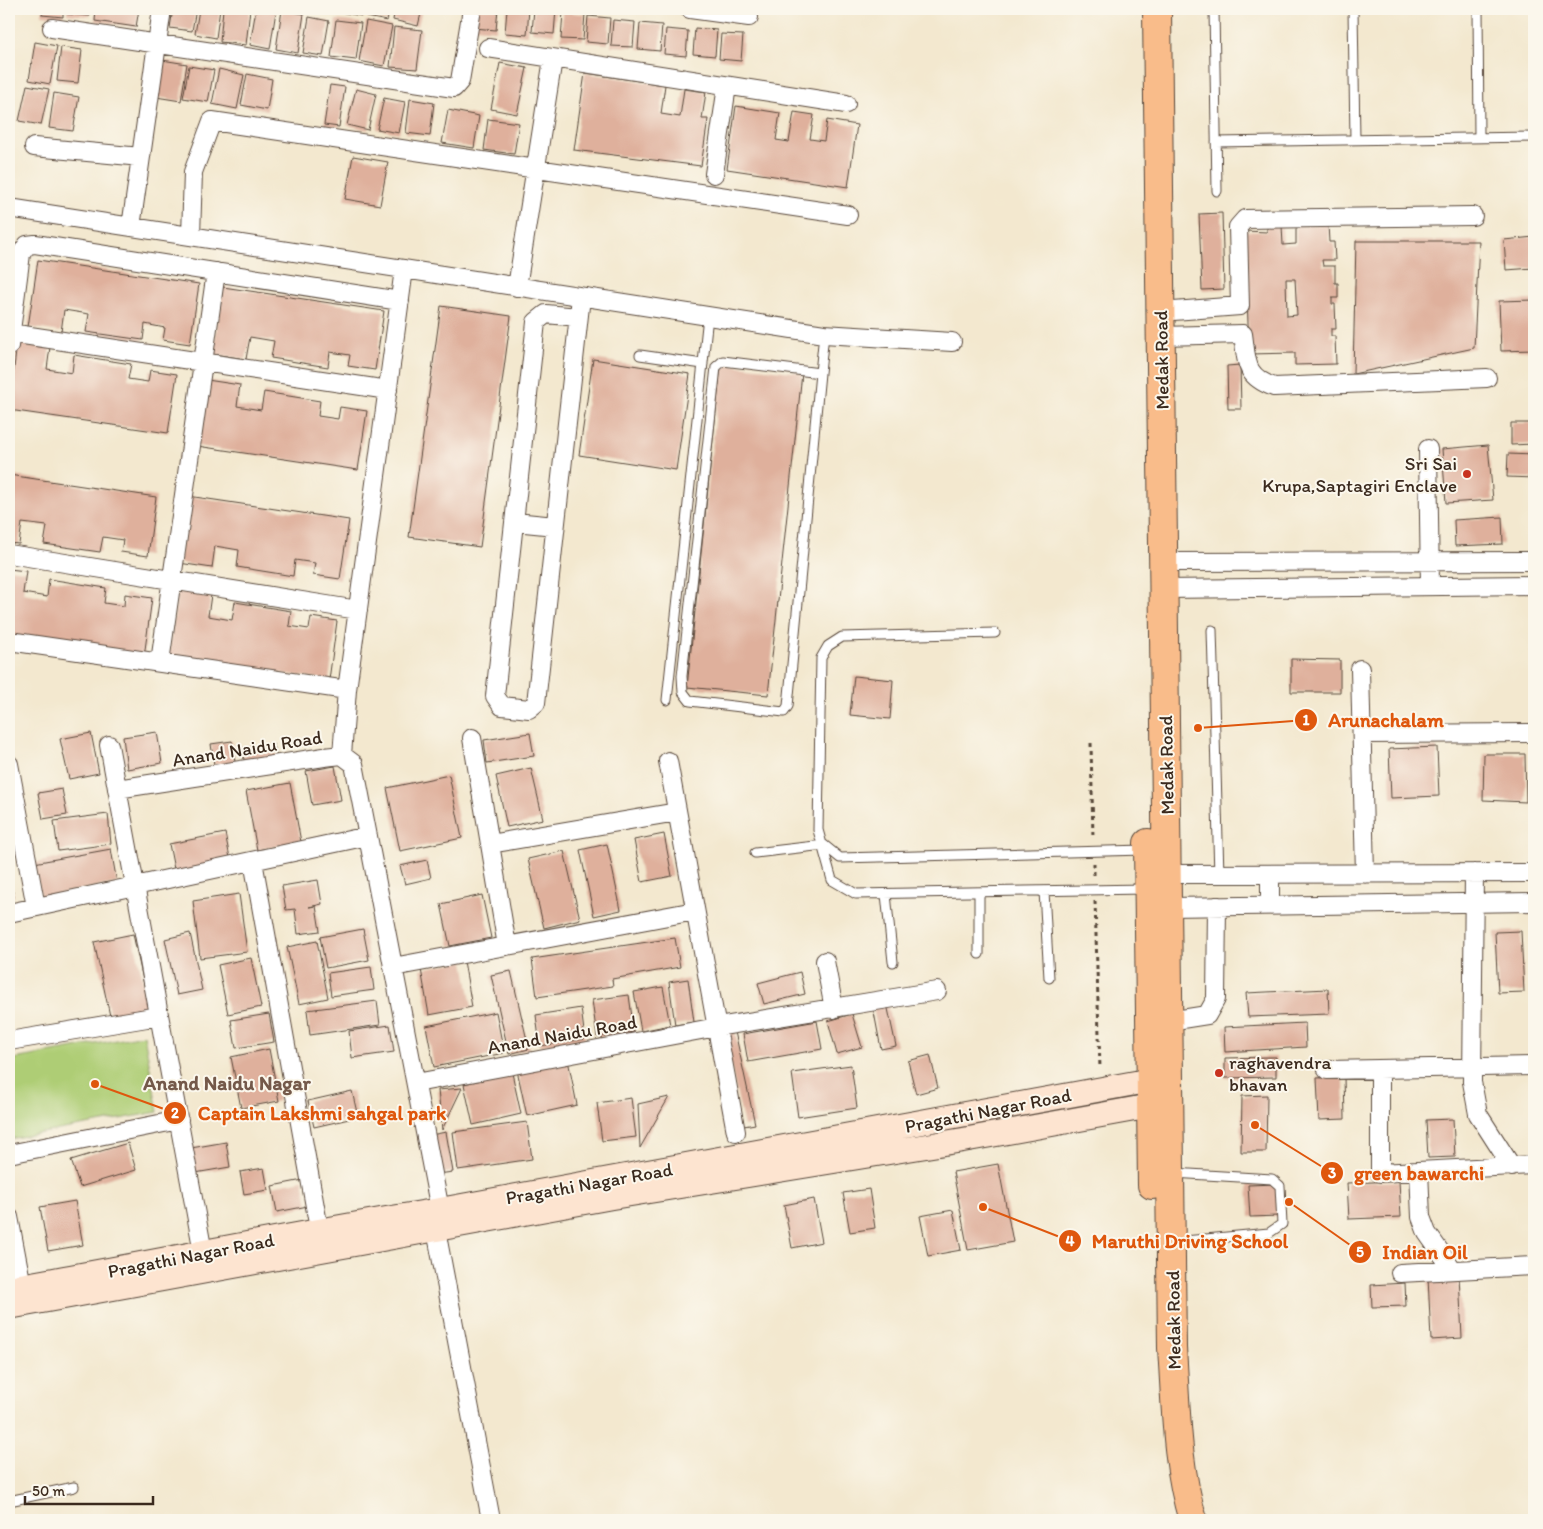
<svg xmlns="http://www.w3.org/2000/svg" width="1543" height="1529" viewBox="0 0 1543 1529" font-family="Itim,sans-serif">
	<rect width="100%" height="100%" fill="#fbf7ec"/>
	<filter id="ink" filterUnits="userSpaceOnUse"><feTurbulence type="fractalNoise" baseFrequency=".02" numOctaves="2"/><feDisplacementMap in="SourceGraphic" scale="10" xChannelSelector="R" yChannelSelector="G"/><feConvolveMatrix kernelMatrix="1 2 1 2 8 2 1 2 1" color-interpolation-filters="sRGB"/></filter>
	<filter id="wash" filterUnits="userSpaceOnUse"><feTurbulence type="fractalNoise" baseFrequency=".0096" numOctaves="4" result="noise"/><feDisplacementMap in="SourceGraphic" scale="20" xChannelSelector="R" yChannelSelector="G"/><feGaussianBlur stdDeviation="1.12" result="paint"/><feColorMatrix in="noise" values="0 0 0 0 0 0 0 0 0 0 0 0 0 0 0 0 0 1.4 0 .05"/><feComposite in="paint" operator="in"/></filter>
	<g filter="url(#wash)">
		<rect width="100%" height="100%" fill="#f3e8cf"/>
		<!-- green -->
		<path fill="#aecd75" stroke="#747c4a" d="M144 1035 158 1112 9 1139V1060Z"/>
		<g id="blocks">
			<!-- building -->
			<path fill="#dfb09c" fill-rule="evenodd" d="M43 9H63V17L42 15Z
				M67 9H90V16L67 14Z
				M96 9H139L136 27 95 21Z
				M173 9H196L192 31 170 28Z
				M199 9H220L216 38 195 34Z
				M223 9H250L246 45 220 42Z
				M256 9 276 11 270 49 250 45Z
				M317 9H335V13Z
				M341 9H364L362 16 340 12Z
				M369 9H390L387 21 367 17Z
				M395 9H422L418 26 393 20Z
				M476 9H498L496 30 474 28Z
				M507 9H529L527 35 505 33Z
				M534 9H556L554 34 532 32Z
				M282 10 304 14 298 53 276 49Z
				M563 12 585 14 583 40 561 39Z
				M588 16 610 18 608 44 586 42Z
				M309 17 329 21 323 56 303 53Z
				M336 20 361 23 356 60 331 57Z
				M613 20 635 22 633 47 611 46Z
				M366 21 392 26 384 66 359 61Z
				M640 23 662 25 660 51 638 49Z
				M394 27 422 30 417 69 390 67Z
				M695 28 717 30 715 56 693 54Z
				M666 29 688 31 686 56 664 54Z
				M721 34 743 35 741 61 719 59Z
				M35 42 57 46 50 84 29 80Z
				M61 47 82 50 78 83 57 81Z
				M162 60 187 64 181 101 156 97Z
				M500 63 527 68 517 114 491 109Z
				M189 66 214 70 208 102 183 98Z
				M219 69 244 75 237 109 212 104Z
				M585 73 665 85 661 114 680 117 684 89 706 92 702 119H708L701 166 574 150Z
				M247 74 272 79 267 110 241 105Z
				M27 85 49 89 41 125 19 121Z
				M330 85 345 87 339 127 324 125Z
				M356 89 376 94 368 130 347 125Z
				M54 93 79 97 73 131 49 128Z
				M384 98 405 102 399 133 377 129Z
				M410 99 434 103 430 136 406 133Z
				M736 106 780 113 776 140 789 142 794 112 814 115 810 139 824 141 827 120 857 125 848 187 727 169Z
				M448 110 479 116 474 148 442 143Z
				M488 119 519 123 514 154 484 150Z
				M353 156 388 162 380 205 345 199Z
				M1222 213 1224 289 1202 290 1199 214Z
				M1328 224 1329 242H1334L1335 260H1322L1323 266H1335V283H1338V298H1332V304H1335L1336 329H1331V336H1335L1336 364 1295 365V353L1249 354 1245 231 1267 232V226H1282L1283 245 1296 244V225ZM1286 279H1295L1297 315 1287 316Z
				M1534 237V268L1506 270 1504 240Z
				M1356 241H1479L1474 348 1353 374Z
				M38 260 199 284 190 344 163 340 165 328 145 324 143 340 86 332 89 314 64 310 61 332 28 327Z
				M223 287 384 311 375 370 348 366 350 355 330 352 328 367 271 358 274 341 250 337 246 359 213 354Z
				M1534 300V350L1501 351 1499 301Z
				M441 306 511 316 480 547 409 537Z
				M17 343 50 347 47 369 72 373 74 355 131 364 128 379 148 382 150 370 177 374 168 433 9 410Z
				M593 359 690 374 676 470 579 455Z
				M721 364 802 373 768 695 687 687Z
				M1240 365 1241 409H1228L1227 366Z
				M207 380 240 385 237 406 261 410 264 392 320 401 318 416 338 419 340 407 367 411 358 470 197 446Z
				M1511 423H1534V444L1511 445Z
				M1488 445 1493 500 1446 503 1442 449Z
				M1508 454 1534 455V478L1507 477Z
				M9 475 156 497 148 556 121 552 123 540 103 537 100 552 44 544 47 526 22 523 19 544 9 543Z
				M188 496 349 520 340 579 313 575 315 563 295 560 293 576 237 567 239 550 215 546 212 568 179 563Z
				M1502 517 1503 544 1455 546 1454 520Z
				M9 569 26 571 23 593 47 597 49 579 106 588 104 603 124 606 125 594 152 598 144 657 9 637Z
				M178 590 211 595 208 616 232 620 235 602 291 611 289 626 309 629 311 617 337 621 329 680 168 657Z
				M1291 659 1340 660V692H1291Z
				M854 676 893 680 890 719 850 715Z
				M157 732 162 763 127 769 123 737Z
				M91 733 99 773 69 779 60 739Z
				M530 733 534 756 487 763 484 740Z
				M232 741 235 762 214 765 211 744Z
				M274 744 277 761 245 765 242 748Z
				M1437 747 1439 796 1391 798 1389 749Z
				M1484 754H1525L1526 802 1483 800Z
				M335 766 341 800 312 805 306 771Z
				M531 768 543 819 507 827 496 776Z
				M449 775 462 838 400 851 387 788Z
				M290 783 301 842 257 850 246 791Z
				M62 789 67 815 43 819 38 793Z
				M108 814 111 844 58 851 54 821Z
				M225 833 231 863 175 874 169 844Z
				M664 834 672 876 642 882 634 840Z
				M607 844 621 910 594 916 580 850Z
				M111 849 117 883 41 897 34 863Z
				M564 851 580 919 544 928 528 859Z
				M427 860 431 878 405 884 400 866Z
				M9 876 14 897 9 898Z
				M318 880 322 904 309 907 316 906 320 931 298 934 295 909 286 910 282 886Z
				M239 894 247 952 200 958 193 901Z
				M482 895 491 938 450 946 441 904Z
				M363 929 369 960 326 968 320 937Z
				M1521 931 1524 992 1498 993 1495 932Z
				M190 933 202 990 177 995 165 939Z
				M133 934 149 1008 110 1016 94 942Z
				M675 938 680 967 612 979 613 986 537 997 532 959Z
				M317 941 328 998 299 1004 287 947Z
				M251 958 261 1007 228 1014 218 965Z
				M464 961 472 1007 429 1015 421 969Z
				M371 967 374 990 331 996 328 973Z
				M511 971 529 1049 509 1054 491 975Z
				M800 972 805 994 764 1004 758 983Z
				M688 979 694 1022 675 1025 669 982Z
				M663 987 670 1025 641 1031 634 992Z
				M1328 989 1329 1014 1248 1017 1246 993Z
				M629 995 634 1032 597 1037 592 1000Z
				M377 1001 380 1025 310 1035 307 1010Z
				M887 1004 896 1046 881 1049 873 1007Z
				M581 1008 585 1039 540 1046 536 1015Z
				M496 1012 504 1053 434 1067 426 1026Z
				M269 1014 274 1042 236 1048 231 1020Z
				M852 1014 862 1047 837 1054 828 1021Z
				M817 1021 822 1049 748 1062 743 1034Z
				M1305 1023 1306 1047 1225 1052 1224 1027Z
				M390 1025 394 1052 352 1058 349 1031Z
				M734 1027 755 1124 744 1126 723 1030Z
				M269 1049 279 1101 241 1108 231 1057Z
				M930 1055 938 1088 916 1094 908 1061Z
				M1270 1057H1276V1077L1225 1078V1058Z
				M568 1060 577 1105 527 1116 517 1070Z
				M851 1065 857 1108 798 1117 792 1073Z
				M512 1073 521 1114 473 1125 464 1084Z
				M1344 1077 1345 1119 1319 1120 1317 1078Z
				M462 1088 442 1130 438 1090Z
				M352 1091 358 1117 314 1127 308 1101Z
				M1267 1095 1266 1152H1241L1242 1096Z
				M669 1097 640 1148 638 1104Z
				M631 1098 636 1137 602 1141 597 1103Z
				M1453 1119 1455 1157 1428 1158 1426 1120Z
				M527 1122 532 1159 458 1170 453 1132Z
				M446 1132 453 1172 438 1174 431 1135Z
				M226 1142 230 1167 195 1173 191 1148Z
				M128 1143 136 1170 80 1187 71 1160Z
				M998 1164 1013 1242 968 1250 953 1172Z
				M264 1168 268 1190 244 1194 240 1172Z
				M303 1180 308 1206 277 1212 272 1186Z
				M1399 1181 1401 1217 1349 1219 1347 1183Z
				M1277 1184 1278 1216 1250 1217 1248 1185Z
				M869 1189 875 1228 850 1232 843 1193Z
				M814 1199 822 1242 792 1248 784 1205Z
				M75 1201 83 1245 48 1251 40 1207Z
				M953 1210 961 1250 928 1256 920 1216Z
				M1459 1275 1462 1338 1431 1340 1428 1277Z
				M1405 1283 1406 1306 1372 1307 1371 1285Z"/>
		</g>
	</g>
	<g filter="url(#ink)">
		<use href="#blocks" fill-opacity="0" stroke="#574639" stroke-width="1"/>
		<g fill="none" stroke-linecap="round" stroke-linejoin="round">
			<defs>
				<path id="service" d="M1214 9 1217 191
					M1353 9 1355 140
					M1478 9 1479 138
					M1216 142 1534 137
					M640 355 703 364
					M820 373 723 361 716 367 682 676 683 692 690 701 784 712 788 706 820 373 824 334
					M1212 630 1219 875
					M995 633 842 637 828 646 821 658 818 830 832 880 856 894 1145 889
					M667 700 708 316
					M755 853 824 845 840 858 1145 850
					M1044 891 1049 978
					M979 892V954
					M886 894 893 962
					M1173 1173 1272 1179 1280 1186 1282 1224 1269 1233 1174 1242
					M9 1501 74 1487"/>
				<path id="minor" d="M690 9 749 17
					M52 28 454 88 460 81 472 9
					M488 48 846 104
					M34 147 141 157
					M714 174 727 86
					M9 208 824 334 952 342
					M131 227 162 9
					M191 236 193 172 212 121 848 215
					M517 287 553 59
					M1160 312 1240 306 1238 227 1245 219 1473 216
					M578 317 546 314 536 322 495 696 502 706 529 709 536 703 581 297
					M10 333 388 390
					M1161 336 1243 334C1247 362 1244 376 1274 387L1487 378
					M9 346 21 254 27 245 35 244 400 301
					M1428 449 1430 586
					M515 522 555 526
					M9 554 358 610
					M1164 562 1534 561
					M1163 589 1534 585
					M9 641 347 690
					M160 662 216 272
					M1360 669 1365 874
					M1362 734 1534 733
					M472 738 490 844
					M109 745 205 1263
					M342 755 347 690 404 269
					M668 761 736 1132
					M9 764 36 907
					M117 789 324 757 342 755 354 764 440 1210
					M253 861 319 1229
					M1474 873 1472 1082 1478 1114 1512 1167
					M1168 874 1534 873
					M1270 875V905
					M1168 907 1534 902
					M9 913 368 836
					M507 946 490 844 677 812
					M825 961 834 1009
					M393 967 695 911
					M1169 1021 1207 1015 1216 999 1217 906
					M9 1041 159 1016
					M1327 1070 1534 1066
					M1380 1070V1173L1534 1165
					M416 1083 717 1027 937 991
					M9 1154 179 1120
					M1419 1171 1421 1217 1427 1233 1453 1270
					M9 1217 22 1286
					M436 1230 491 1520
					M1400 1273 1534 1266"/>
				<path id="secondary" d="M9 1288C153 1263 296 1233 440 1210L1168 1077
					M9 1307 612 1197 963 1140 1151 1106 1168 1105"/>
				<path id="primary" d="M1157 9 1172 1348C1176 1405 1176 1465 1193 1520
					M1148 843 1152 1185"/>
			</defs>
			<!-- service casing -->
			<use href="#service" stroke="#574639" stroke-width="11"/>
			<!-- minor casing -->
			<use href="#minor" stroke="#574639" stroke-width="20"/>
			<!-- secondary casing -->
			<use href="#secondary" stroke="#574639" stroke-width="26"/>
			<!-- primary casing -->
			<use href="#primary" stroke="#574639" stroke-width="30"/>
			<!-- path -->
			<path stroke="#574639" stroke-width="3" stroke-dasharray="4 4" stroke-linecap="butt" d="M1091 743 1093 839
				M1094 863V879
				M1095 901 1100 1069"/>
			<!-- service -->
			<use href="#service" stroke="#fff" stroke-width="9"/>
			<!-- minor -->
			<use href="#minor" stroke="#fff" stroke-width="18"/>
			<!-- secondary -->
			<use href="#secondary" stroke="#fde4d0" stroke-width="24"/>
			<!-- primary -->
			<use href="#primary" stroke="#f9bc8a" stroke-width="28"/>
		</g>
	</g>
	<!-- markers -->
	<g fill="#c8321e" stroke="#fbf7ec" stroke-width="2">
		<circle cx="1467" cy="474" r="5"/>
		<circle cx="1219" cy="1073" r="5"/>
	</g>
	<g text-anchor="middle" stroke-width="4" stroke-linejoin="round" paint-order="stroke">
		<!-- street labels -->
		<g font-size="19" fill="#3b2a1e" stroke="#fbf7ec">
			<text transform="translate(1161 360) rotate(-91)" y="7">Medak Road</text>
			<text transform="translate(247 748) rotate(-9)" y="7">Anand Naidu Road</text>
			<text transform="translate(1166 765) rotate(-91)" y="7">Medak Road</text>
			<text transform="translate(562 1034) rotate(-10)" y="7">Anand Naidu Road</text>
			<text transform="translate(988 1110) rotate(-11)" y="7">Pragathi Nagar Road</text>
			<text transform="translate(589 1183) rotate(-10)" y="7">Pragathi Nagar Road</text>
			<text transform="translate(191 1255) rotate(-11)" y="7">Pragathi Nagar Road</text>
			<text transform="translate(1173 1320) rotate(-91)" y="7">Medak Road</text>
		</g>
		<!-- poi labels -->
		<g font-size="19" fill="#3b2a1e" stroke="#fbf7ec" text-anchor="end">
			<text x="1457" y="470">Sri Sai<tspan x="1457" dy="22">Krupa,Saptagiri Enclave</tspan></text>
			<text x="1229" y="1069" text-anchor="start">raghavendra<tspan x="1229" dy="22">bhavan</tspan></text>
		</g>
		<!-- neighbourhood labels -->
		<g font-size="20" font-weight="bold" fill="#74594a" stroke="#fbf7ec">
			<text x="227" y="1090">Anand Naidu Nagar</text>
		</g>
	</g>
	<!-- callouts -->
	<path fill="none" stroke="#df570d" stroke-width="2" d="M1198 728L1306 720M95 1084L175 1113M1255 1125L1332 1173M983 1207L1070 1241M1289 1202L1360 1252"/>
	<g fill="#df570d" stroke="#fbf7ec" stroke-width="2">
		<circle cx="1198" cy="728" r="5"/>
		<circle cx="95" cy="1084" r="5"/>
		<circle cx="1255" cy="1125" r="5"/>
		<circle cx="983" cy="1207" r="5"/>
		<circle cx="1289" cy="1202" r="5"/>
		<circle cx="1306" cy="720" r="12"/>
		<circle cx="175" cy="1113" r="12"/>
		<circle cx="1332" cy="1173" r="12"/>
		<circle cx="1070" cy="1241" r="12"/>
		<circle cx="1360" cy="1252" r="12"/>
	</g>
	<g font-size="15" text-anchor="middle" font-weight="bold" fill="#fff">
		<text x="1306" y="725">1</text>
		<text x="175" y="1118">2</text>
		<text x="1332" y="1178">3</text>
		<text x="1070" y="1246">4</text>
		<text x="1360" y="1257">5</text>
	</g>
	<g font-size="20" text-anchor="middle" font-weight="bold" fill="#df570d" stroke="#fbf7ec" stroke-width="4" stroke-linejoin="round" paint-order="stroke">
		<text x="1386" y="727">Arunachalam</text>
		<text x="322" y="1120">Captain Lakshmi sahgal park</text>
		<text x="1419" y="1180">green bawarchi</text>
		<text x="1190" y="1248">Maruthi Driving School</text>
		<text x="1425" y="1259">Indian Oil</text>
	</g>
	<!-- margin -->
	<rect width="1543" height="1529" fill="none" stroke="#fbf7ec" stroke-width="30"/>
	<!-- scale -->
	<path d="M25 1496v8h128v-8" fill="none" stroke="#3b2a1e" stroke-width="2.5"/>
	<text x="32" y="1496" font-size="15" fill="#3b2a1e" stroke="#fbf7ec" stroke-width="4" paint-order="stroke">50 m</text>
</svg>
